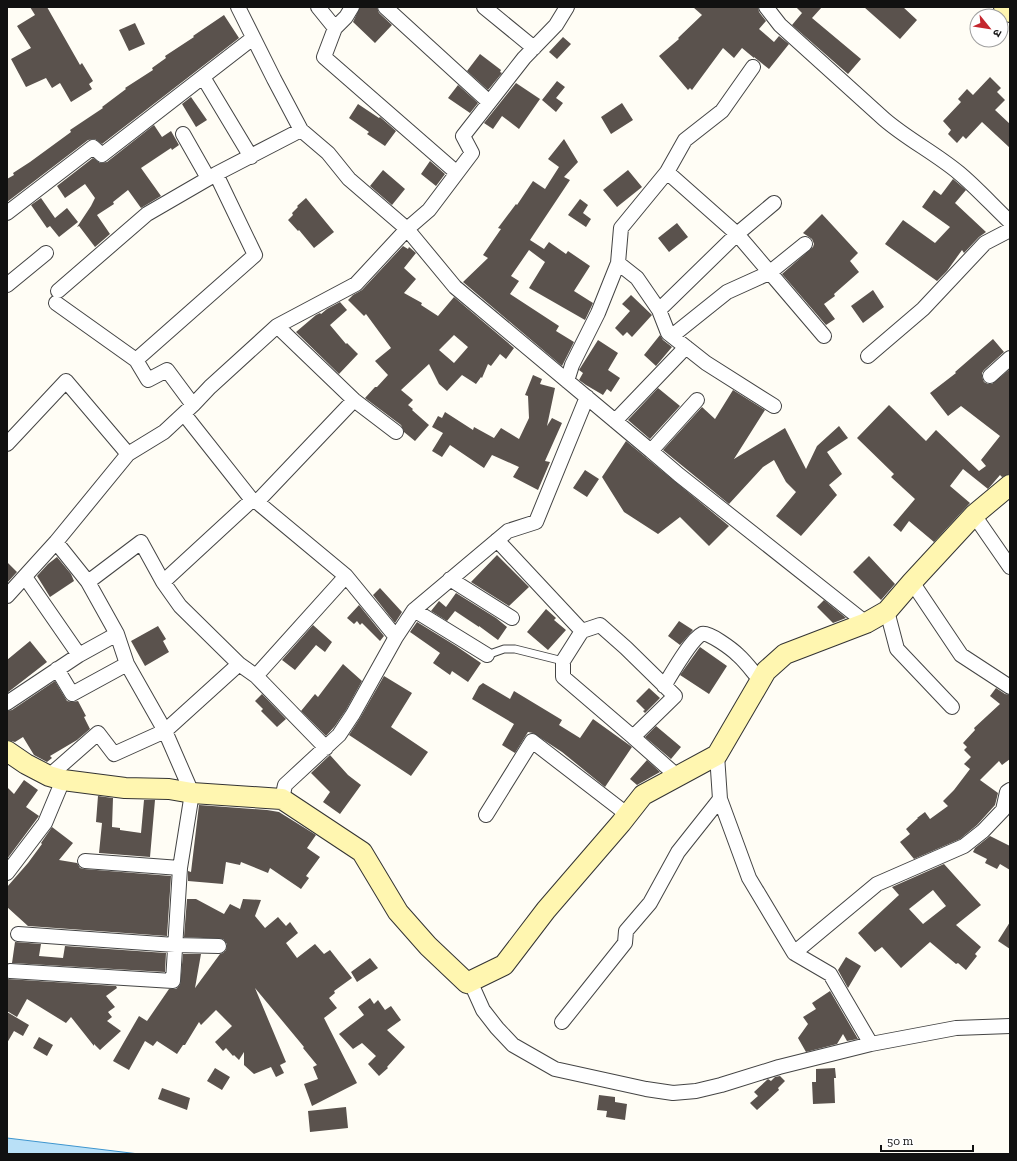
<svg xmlns="http://www.w3.org/2000/svg" width="1017" height="1161" viewBox="0 0 1017 1161" font-family="'Zilla Slab','Noto Sans Devanagari',serif">
	<rect width="100%" height="100%" fill="#fffdf5"/>
	<!-- water -->
	<path fill="#b9e0f7" stroke="#3f96cf" d="M7 1138 139 1154H7Z"/>
	<!-- building -->
	<path fill="#5a524d" fill-rule="evenodd" d="M30 7H47L80 65 82 63 93 81 89 84 92 89 71 102 60 83 52 88 46 78 26 87 11 59 31 48 17 26 35 15Z
		M360 7H377L379 13 392 25 375 43 353 22Z
		M693 7H758L759 12 766 21 759 29 774 42 779 36 789 44 769 69 754 57V58L742 48 734 58 723 48 692 90 690 88 688 90 659 56 679 39 678 38 702 15Z
		M796 7H822L812 18 861 59 848 74 792 25 802 13Z
		M864 7H903L917 20 900 39Z
		M224 15 239 38 102 144 95 139 88 140 7 202V179L14 175 13 173 30 162 71 132 70 130 103 108 102 107 126 89 125 88 153 70 152 68 166 58 165 56 194 37 193 36Z
		M135 23 145 44 129 51 119 30Z
		M563 37 571 44 557 59 549 52Z
		M480 54 501 70 500 72 502 73 488 90 467 71Z
		M990 77 1001 88 997 92 1005 100 995 110 1010 124V148L982 122 966 139 963 136 957 143 948 134 951 130 943 121 961 102 958 99 967 89 973 95Z
		M557 81 565 87 556 98 563 103 556 112 542 100Z
		M516 83 540 99 519 129 502 116 493 129 484 123Z
		M458 85 478 103 470 113 448 98Z
		M191 97 207 120 196 127 182 104Z
		M622 103 633 120 611 134 601 117Z
		M358 104 379 118 380 117 396 131 385 146 367 134 369 132 349 118Z
		M154 125 162 137 171 131 179 145 172 150 171 148 141 168 161 196 141 208 128 190 113 202 114 204 97 215 110 234 95 247 79 226 77 227 91 206 95 198 85 184 65 198 57 186 93 158 100 163 107 162Z
		M564 139 578 162 564 177 570 180 530 240 544 249 549 242 566 254 568 251 590 266 574 291 593 303 585 320 529 288 545 262 529 250 511 276 519 281 510 294 559 326 556 331 574 342 562 366 463 282 488 258 483 255 501 229 498 228 516 204 517 205 533 181 545 189 559 167 548 159Z
		M430 161 445 174 436 186 421 174Z
		M383 170 405 189 392 205 370 186Z
		M628 170 642 187 617 207 603 190Z
		M953 179 966 190 955 203 986 232 979 237 964 253 962 250 947 271 937 281 885 244 903 220 935 243 950 227 922 207 934 190 941 195Z
		M41 198 55 218 67 208 78 222 59 237 50 226 47 228 31 205Z
		M306 198 334 232 314 248 299 230 298 231 288 220 293 215 292 213 298 207 297 206Z
		M580 199 588 205 583 213 591 219 586 227 568 215Z
		M822 214 858 253 850 261 859 272 834 294 835 296 824 304 835 319 826 325 782 274 813 247 814 244 812 239 803 233Z
		M677 223 688 237 669 252 658 238Z
		M403 246 408 249 409 247 416 253 404 268 416 279 404 293 422 303 421 305 438 316 454 297 514 348 506 359 500 354 491 366 488 364 482 378 481 377 476 384 462 375 447 391 439 384 429 364 401 390 413 400 408 405 413 409 412 410 429 425 415 441 404 432 401 425 365 398 375 387H377L388 375 375 361 391 348 366 314 364 316 348 300 353 295 362 290ZM454 335 468 347 454 363 439 350Z
		M873 290 884 307 863 323 851 306Z
		M631 295 652 315 632 337 627 332 623 336 615 328 630 311 622 304Z
		M340 302 347 310 330 325 346 344 347 343 358 354 339 374 296 332 316 315 320 313 321 314 327 309Z
		M660 335 663 340 672 347 656 366 644 355Z
		M993 339 1004 352 984 370 982 373V377L984 382 988 384H992L1010 369V474L1002 477 1000 475 988 489 963 469 950 486 970 503 934 542 909 521 901 532 893 525 915 499 891 477 894 474 857 438 889 405 926 441 936 430 979 471 986 466 981 460 1000 436 961 406 948 416 930 393 956 373 955 372Z
		M598 340 618 353 608 370 620 378 611 392 607 389 603 395 586 385 579 380 583 373 579 370Z
		M533 375 542 379 540 384 555 388 547 426 552 418 562 423 545 461 550 462 538 490 513 477 519 467 492 455 484 468 450 445 442 457 432 451 443 433 432 427 438 416 442 418 445 412 473 430 474 427 494 438 501 428 519 439 529 418 528 396 525 395Z
		M658 388 680 406 650 439 628 420Z
		M733 390 765 410 734 459 785 428 806 469 817 446 839 426 848 438 827 452 842 474 829 485 837 495 801 536 776 516 796 492 786 482 774 460 763 467 729 504 663 450 702 407 715 419Z
		M626 441 729 526 709 546 680 517 658 534 624 512 602 477Z
		M585 470 599 479 587 497 573 488Z
		M497 555 529 587 509 606 471 582Z
		M869 556 895 584 881 600 853 572Z
		M57 557 71 574 74 581 50 597 37 576 48 564Z
		M7 562 17 572 7 583Z
		M380 588 402 612 395 623 373 595Z
		M456 593 496 618 507 627 498 640 479 626V627L455 611 447 621 431 611 439 601 446 607Z
		M824 600 845 617 846 618 833 623 817 607Z
		M359 605 384 636 380 641 362 623 360 625 357 621 354 624 347 618Z
		M546 609 556 618 554 620 566 630 548 650 527 632Z
		M679 621 693 630 680 645 668 636Z
		M417 622 456 646 481 663 468 682 452 671 450 675 433 663 440 653 410 632Z
		M313 625 332 642 325 652 316 645 295 670 282 660Z
		M158 626 166 639 163 641 169 652 145 666 131 641Z
		M30 641 47 662 7 693V660Z
		M700 647 727 666 709 694 680 675Z
		M343 664 362 681 346 710 335 726 326 736 301 711 315 694 318 697Z
		M384 676 412 693 391 727 428 752 411 776 349 735 360 718Z
		M55 681 67 701 72 702 78 701 86 716 84 717 90 729 77 740 50 756 52 758 47 762 34 755 23 737 15 742 7 740V711L12 710Z
		M483 683 510 699 514 691 562 720 559 725 580 738 593 719 632 747 605 787 562 752 533 733 528 732 515 753 502 745 514 724 472 699 479 686Z
		M649 688 660 698 645 713 643 711 645 710 636 701Z
		M996 688 1005 694 1010 695V759L1002 765 999 761 980 780 998 793 995 805 977 825 960 839 914 859 900 842 910 834 906 829 918 818H917L925 812 930 819 948 806 943 801 954 790 970 769 964 764 971 757 964 750 967 747 963 743 975 730 974 728 1000 704 990 696Z
		M262 694 286 719 277 727 261 711 263 709 255 701Z
		M656 726 681 747 671 759 645 737Z
		M330 755 348 775 361 785 340 814 323 802 330 792 311 773Z
		M647 760 660 772 637 785 630 779Z
		M24 780 38 790 26 807 39 816 7 859V787L14 794Z
		M98 796 113 798 112 827 120 828V830L141 833 144 800H155L150 857 99 853 102 823 96 822Z
		M199 805 267 810 279 812 316 835 307 848 320 857 306 876 309 878 301 889 270 868 268 873 241 862 240 865 226 862 223 884 188 881V871L191 872Z
		M52 827 73 843 59 860 77 863 80 868 84 869 171 876 167 936 28 926 7 907V887L28 863 42 844 41 843Z
		M990 836 1010 846V870L1000 864 997 869 985 863 987 859 973 852 975 848Z
		M944 864 981 905 956 925 981 947 975 954 977 956 966 970 958 963 956 964 930 942 901 968 882 947 875 952 858 933 899 895 892 887ZM933 890 946 906 923 924 909 909Z
		M187 899H196L224 914 230 904 240 909 243 899 261 900 255 916 265 928 278 917 286 926 290 922 298 933 286 943 297 958 315 944 324 954 330 950 352 978 334 991 335 993 329 998 337 1008 324 1018 357 1083 312 1106 304 1084 318 1079 313 1067 317 1065 303 1048 304 1047 255 988 286 1062 280 1065 284 1073 276 1077 271 1067 254 1074 244 1065V1052L239 1060 234 1055 233 1056 226 1048 223 1051 215 1042 232 1026 216 1010 201 1025 199 1022 185 1045H183L177 1054 157 1041 153 1046 145 1041 129 1070 113 1061 139 1016 147 1021 169 989H176L180 985 183 954H201L195 988 220 954 223 953 226 950 227 944 223 939 184 937Z
		M1010 922V949L998 941Z
		M15 942 41 944 39 956 63 958 65 946 166 953 165 972 12 963Z
		M846 957 861 966 848 988 838 970Z
		M370 958 378 968 357 982 351 972Z
		M7 979 116 986 117 988 106 996 115 1007 108 1012 112 1017 107 1021 121 1031 100 1050 94 1044V1046L71 1017 66 1023 27 999 17 1017 7 1011Z
		M830 991 858 1039 847 1041 843 1034 837 1044 806 1052 798 1038 808 1024 803 1017 816 1009 812 1003Z
		M370 998 374 1004 378 1000 385 1010 391 1006 401 1020 387 1030 405 1047 387 1067 388 1068 379 1076 368 1064 376 1056 362 1043 353 1049 339 1034 364 1015 358 1007Z
		M7 1012 29 1025 23 1036 14 1031 7 1043Z
		M39 1037 53 1045 47 1056 33 1048Z
		M215 1068 230 1077 222 1090 207 1081Z
		M835 1068 836 1078H834L835 1103 813 1104 812 1082H816V1069Z
		M780 1076 785 1081 778 1088 779 1090 757 1110 750 1103 758 1096 754 1092 768 1079 771 1081 775 1077Z
		M162 1088 190 1098 187 1110 158 1099Z
		M599 1095 615 1097V1102L627 1104 625 1120 606 1117 607 1111 597 1110Z
		M346 1107 348 1128 310 1132 308 1111Z"/>
	<g fill="none" stroke-linecap="round" stroke-linejoin="round">
		<defs>
			<path id="lane" d="M487 655 504 649H515L563 661"/>
			<path id="street" d="M238 7 274 79 301 130 328 153 349 179 407 229 455 287 651 451 697 400
				M318 7 335 28
				M352 7 346 17 335 28 324 57 457 173
				M385 7 489 102
				M484 7 534 48
				M766 7 780 25 884 119C907 139 935 153 959 173 977 188 993 206 1010 222
				M753 67 722 111 685 140 667 172 737 234 824 336
				M203 77 251 157
				M183 134 208 178
				M7 213 93 147 102 155 253 38
				M618 263 621 228 667 172
				M7 285 46 253
				M58 291 147 214 216 174 301 130
				M56 303 136 360
				M659 310 737 234 774 203
				M277 326 354 400 396 432
				M672 336 727 292 769 273 805 244
				M868 356 923 309 985 243 1010 230
				M990 376 1010 358
				M567 381 572 365 598 313 618 263 637 278 659 310 668 333 706 363 774 406
				M193 405 167 370 148 380 136 360 255 255 216 174
				M615 421 686 347
				M7 444 66 381 128 454
				M651 451 679 475 866 623
				M974 515 1010 567
				M497 540 582 631 600 625 626 648 675 696 633 737 563 677V661L582 631
				M346 576 396 637
				M25 577 79 655
				M450 579 512 618
				M88 582 141 542 163 582 252 500 184 414
				M163 582 180 606 239 664
				M912 582 961 655 1010 687
				M7 596 56 542 128 454 164 432 193 405 210 387 277 326 356 284 407 229 429 210 472 153 463 136 524 58 556 25 567 7
				M414 610 487 655
				M887 611 897 649 952 707
				M57 669 72 694 127 664
				M256 676 326 748
				M664 686C671 675 691 639 702 634 708 631 733 650 738 655 746 662 753 672 760 680
				M7 703 79 655 117 634
				M633 737 677 776
				M717 755 720 799 749 878 794 953 830 974 871 1044
				M49 776 98 733 114 754 165 731 239 664 256 676 346 576 257 502 354 400
				M282 799 285 785 339 735 353 714 396 637 414 610 508 531 536 522 587 397
				M486 815 532 741 628 815
				M85 861 180 868
				M7 873 45 823 63 780
				M18 934 175 945 219 946
				M794 953 877 884 964 846 983 831 1003 810 1007 792 1010 790
				M10 971 173 981 180 868 192 793 165 731 127 664 117 634 88 582 56 542
				M470 981 483 1010 497 1028 513 1045 555 1069 646 1089 673 1093 696 1091 721 1085 779 1067 871 1044 956 1028 1010 1026
				M562 1022 625 943 626 931 650 903 678 852 720 799"/>
			<path id="secondary" d="M1004 7 1010 12
				M7 751 26 764 49 776 63 780 125 788 169 789 192 793 282 799 362 852 398 912 428 946 467 983 504 965 546 910 621 823 643 795 717 755 766 671 785 654 866 623 887 611 912 582 974 515 1010 485"/>
		</defs>
		<!-- lane casing -->
		<use href="#lane" stroke="#444" stroke-width="9"/>
		<!-- street casing -->
		<use href="#street" stroke="#444" stroke-width="16"/>
		<!-- secondary casing -->
		<use href="#secondary" stroke="#333" stroke-width="22"/>
		<!-- lane -->
		<use href="#lane" stroke="#fff" stroke-width="7"/>
		<!-- street -->
		<use href="#street" stroke="#fff" stroke-width="14"/>
		<!-- secondary -->
		<use href="#secondary" stroke="#fff6b0" stroke-width="20"/>
	</g>
	<!-- border -->
	<rect width="1017" height="1161" fill="none" stroke="#111111" stroke-width="16"/>
	<!-- north arrow -->
	<g transform="translate(989 28) rotate(120)"><circle r="19" fill="#ffffff" stroke="#a0a0a0"/>
	<path d="M0-3L7 15L0 10L-7 15Z" fill="#c4262e"/>
	<text y="-6" font-size="11" font-weight="bold" text-anchor="middle" fill="#111111">उ</text>
	</g>
	<!-- scale -->
	<path d="M881 1145v6h92v-6" fill="none" stroke="#111111" stroke-width="2"/>
	<text x="887" y="1145" font-size="12" fill="#111111" stroke="#ffffff" stroke-width="3" paint-order="stroke">50 m</text>
</svg>
